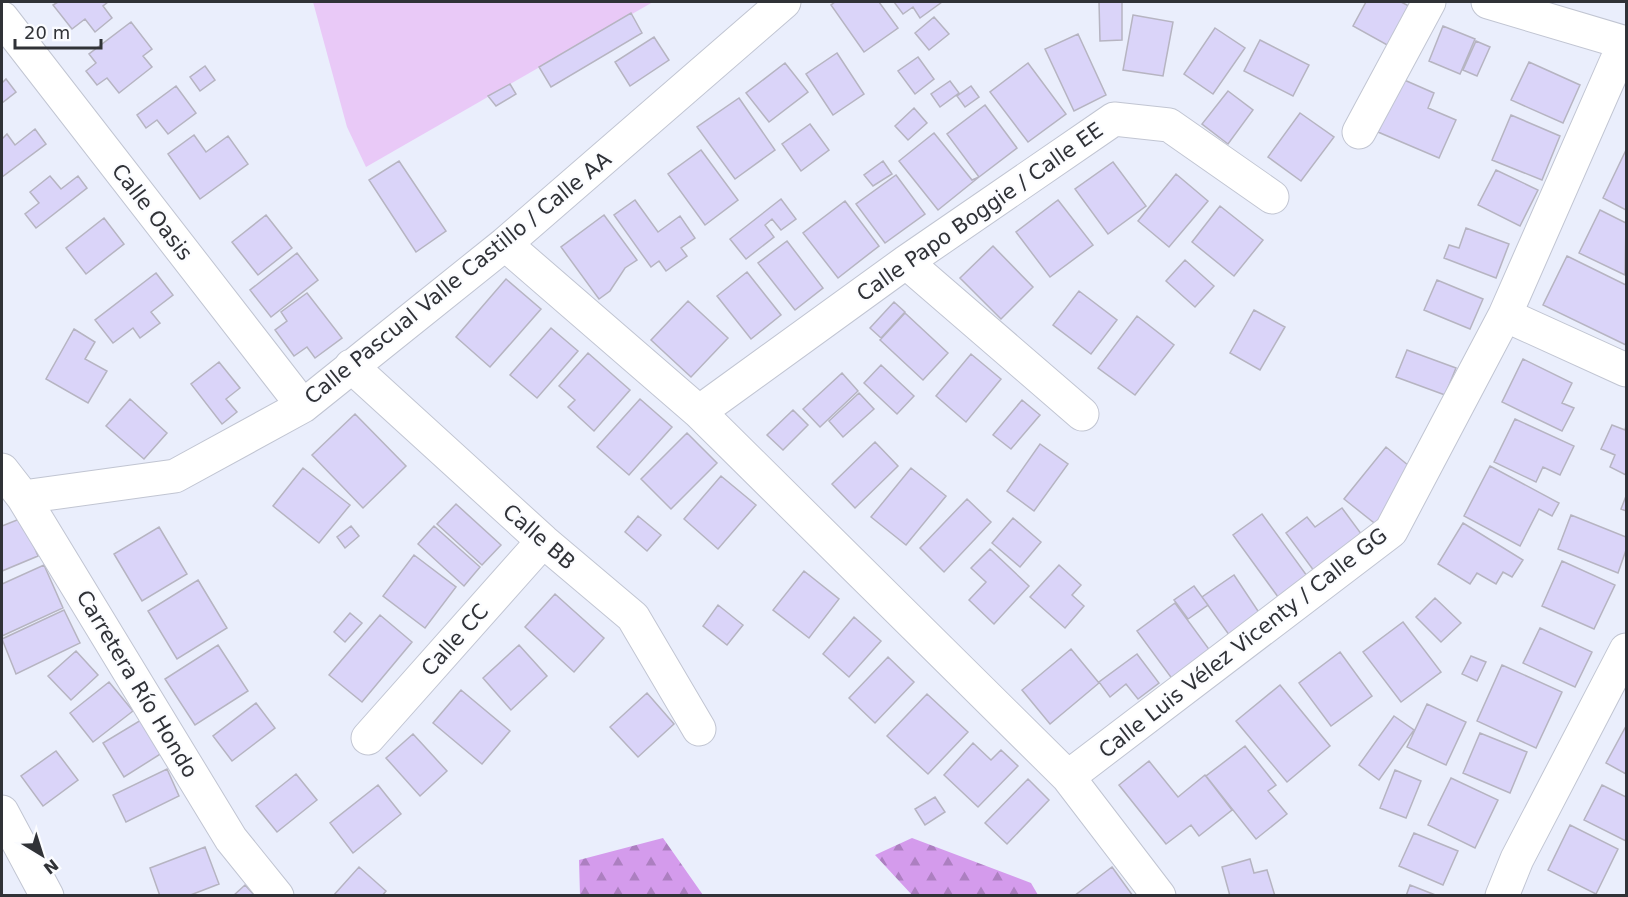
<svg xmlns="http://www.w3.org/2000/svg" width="1628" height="897" viewBox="0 0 1628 897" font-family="'DejaVu Sans',sans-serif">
	<defs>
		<pattern id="forest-firs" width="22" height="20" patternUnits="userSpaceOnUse" patternTransform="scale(1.5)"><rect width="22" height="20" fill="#d49bec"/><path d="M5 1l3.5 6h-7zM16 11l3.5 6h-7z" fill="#ac7fc0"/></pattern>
	</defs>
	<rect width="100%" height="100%" fill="#eaeefc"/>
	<!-- forest -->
	<path fill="url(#forest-firs)" d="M663 838 703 895H580L579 860Z
		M912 838 1031 883 1038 895H912L875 855Z"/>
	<!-- pitch -->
	<path fill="#e9c9f7" d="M313 2H653L366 167 347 127Z"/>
	<!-- building -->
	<path fill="#dad4f9" stroke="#b6b4c1" stroke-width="1.5" d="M58 2H108L103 6 112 18 95 32 85 19 72 29 53 5Z
		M835 2H879L898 28 864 52 831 5Z
		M894 2H942L920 18 913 7 903 14Z
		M1099 2H1122V40L1100 41Z
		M1366 2H1401L1411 7 1389 46 1353 26Z
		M631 13 642 33 551 87 539 67Z
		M1133 15 1173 22 1163 76 1123 70Z
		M934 17 949 34 929 50 915 33Z
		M131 22 152 49 143 56 152 67 119 93 107 78 97 85 86 71 96 63 89 54Z
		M1443 26 1475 39 1460 74 1429 61Z
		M1215 28 1245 48 1213 94 1184 74Z
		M1078 34 1106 95 1074 111 1045 49Z
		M654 37 669 60 630 86 615 62Z
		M1260 40 1309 65 1293 96 1244 71Z
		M1476 41 1490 47 1477 76 1463 70Z
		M837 53 864 94 833 115 806 74Z
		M918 57 934 79 915 94 898 71Z
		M1529 62 1580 85 1563 123 1511 100Z
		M785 63 808 92 769 122 746 93Z
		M1028 63 1066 114 1028 142 990 92Z
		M205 66 215 80 200 91 190 77Z
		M6 79 16 92 2 103V83Z
		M1402 79 1434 93 1428 108 1456 120 1439 158 1378 132Z
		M950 81 959 93 940 107 931 94Z
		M510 84 516 94 496 106 488 96Z
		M176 86 196 113 168 134 157 120 146 128 137 115Z
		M971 86 979 97 965 107 957 96Z
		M1228 91 1253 110 1228 144 1202 124Z
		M739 98 775 150 735 179 697 127Z
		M985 105 1017 148 979 177 947 134Z
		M914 108 927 123 908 140 895 126Z
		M1300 113 1334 137 1301 181 1268 157Z
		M1511 115 1560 136 1542 180 1492 160Z
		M810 124 829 150 801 171 782 144Z
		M35 129 46 144 2 177V139L7 134 15 145Z
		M934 133 972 180 979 177 938 210 899 161Z
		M194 135 206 152 228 136 248 164 200 199 168 154Z
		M701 150 738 200 705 225 668 174Z
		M1626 150V210L1603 198Z
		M399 161 446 231 416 252 369 180Z
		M883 161 892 174 873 186 864 175Z
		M1113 162 1146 206 1108 234 1075 189Z
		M1496 170 1538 190 1520 226 1478 205Z
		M1176 174 1208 201 1169 247 1138 221Z
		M896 175 925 214 885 243 856 204Z
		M50 176 61 189 78 176 87 188 36 228 25 214 39 203 30 192Z
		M781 199 796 219 781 230 772 219 765 225 774 237 746 259 730 239Z
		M635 200 658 232 680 216 695 238 681 248 687 256 666 271 659 261 651 267 614 215Z
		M1058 200 1093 245 1050 277 1016 232Z
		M845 201 879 246 838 278 803 233Z
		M1220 206 1263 240 1234 276 1192 242Z
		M1600 210 1626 223 1625 275 1579 253Z
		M266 215 292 248 258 275 232 242Z
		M604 215 637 260 625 268 610 291 599 299 561 247Z
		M104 218 124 244 86 274 66 248Z
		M1466 228 1509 244 1496 278 1444 258 1449 245 1459 248Z
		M787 241 823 288 795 310 758 263Z
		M993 246 1033 287 1001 319 960 278Z
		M297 253 318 280 271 317 250 290Z
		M1567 256 1626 285V345L1543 305Z
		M1185 260 1214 286 1195 307 1166 281Z
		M747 272 781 315 751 339 717 296Z
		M156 273 173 295 151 312 160 323 140 338 133 328 113 343 95 320Z
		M506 279 541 309 490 367 456 337Z
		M1437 280 1483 299 1470 329 1424 310Z
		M1079 291 1117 320 1091 354 1053 325Z
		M307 293 342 338 315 358 307 347 294 356 275 330 287 321 281 312Z
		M688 301 728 338 691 377 651 340Z
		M894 302 905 312 881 338 870 328Z
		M1254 310 1285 327 1260 370 1230 353Z
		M905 313 948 353 923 380 880 340Z
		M1137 316 1174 345 1135 395 1098 368Z
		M551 328 578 351 537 398 510 375Z
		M74 329 95 342 85 359 107 371 88 403 46 379Z
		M1407 350 1456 368 1445 395 1396 377Z
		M588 353 630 390 594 431 568 407 575 400 559 386Z
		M971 354 1001 379 966 422 936 396Z
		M1523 359 1572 383 1562 403 1574 408 1562 431 1502 402Z
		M219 362 240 388 226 399 237 412 222 424 191 384Z
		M881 365 914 396 897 414 864 383Z
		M842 373 858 391 820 427 803 409Z
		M859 393 874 409 843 437 829 421Z
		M130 399 167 433 144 459 106 426Z
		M640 399 672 427 629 475 597 447Z
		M1022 400 1040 415 1011 449 993 435Z
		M793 410 808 425 783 450 767 435Z
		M355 414 406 466 363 508 312 455Z
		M1515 419 1574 446 1560 475 1543 467 1536 482 1494 462Z
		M1612 425 1625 430 1626 426V475L1610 467 1615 455 1601 449Z
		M687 433 717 463 671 509 641 479Z
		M875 442 898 466 855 508 832 484Z
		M1040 444 1068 464 1034 511 1007 491Z
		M1386 447 1420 475 1378 526 1344 499Z
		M1490 466 1559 503 1552 516 1539 509 1520 546 1464 516Z
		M303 468 350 505 319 543 273 506Z
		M911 468 946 496 906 545 871 517Z
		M721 476 756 505 718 549 684 519Z
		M1626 496V511L1621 509Z
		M967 499 991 522 944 572 920 548Z
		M456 504 501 545 482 565 437 524Z
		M1342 508 1365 539 1317 575 1286 533 1307 517 1315 527Z
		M1262 514 1310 580 1281 601 1233 535Z
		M1571 515 1626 537V550L1618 573 1558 549Z
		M638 516 661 535 647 551 625 532Z
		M22 518 38 556 2 571V526Z
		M1013 518 1041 542 1020 567 992 543Z
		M1463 523 1523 560 1512 577 1503 572 1496 584 1477 573 1470 584 1438 564Z
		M351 526 359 536 345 548 337 537Z
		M434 526 480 567 464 586 418 544Z
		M159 527 187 574 142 601 114 554Z
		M990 549 1029 586 994 624 969 600 986 582 971 568Z
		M414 555 456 587 425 628 383 596Z
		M1562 561 1615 585 1594 629 1542 606Z
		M44 565 63 608 2 636V584Z
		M1059 565 1081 585 1072 595 1084 606 1065 628 1030 597Z
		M804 571 839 599 809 638 773 610Z
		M1234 575 1262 617 1232 639 1202 597Z
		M198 580 227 628 177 659 148 611Z
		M1194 586 1208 605 1188 619 1174 600Z
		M555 594 604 638 574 672 525 627Z
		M1435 598 1461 623 1441 642 1416 617Z
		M1175 603 1211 652 1173 680 1137 631Z
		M718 605 743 625 727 645 703 626Z
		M64 610 80 643 16 674 2 639Z
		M350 613 362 623 345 642 334 632Z
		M380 615 412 642 362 702 329 675Z
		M854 617 881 641 849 677 823 654Z
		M1403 622 1441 672 1401 702 1363 652Z
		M1540 628 1592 652 1575 687 1523 663Z
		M218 645 248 691 195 725 165 679Z
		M519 645 547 676 511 710 483 678Z
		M1071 649 1099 683 1050 724 1022 690Z
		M76 651 98 675 71 700 48 676Z
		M1340 652 1372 696 1331 726 1299 683Z
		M1137 654 1159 683 1138 699 1126 684 1110 697 1099 682Z
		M1471 656 1486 662 1477 681 1462 674Z
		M888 657 914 682 875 723 849 698Z
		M1502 665 1562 692 1536 748 1477 721Z
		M109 682 133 711 93 742 70 713Z
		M1280 685 1330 746 1287 782 1236 721Z
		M461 690 510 731 482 764 433 723Z
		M647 693 674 724 638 757 610 727Z
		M927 694 968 732 928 774 887 736Z
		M256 703 275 728 232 761 213 736Z
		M1427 704 1466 722 1446 765 1407 747Z
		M1394 716 1414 730 1379 780 1359 765Z
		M141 720 162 753 124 777 103 743Z
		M1625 728 1626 729V774L1606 763Z
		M1480 733 1527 752 1510 793 1463 773Z
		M413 734 447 771 420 796 386 758Z
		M973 743 991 760 1001 750 1018 766 978 807 944 775Z
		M1245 746 1276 785 1268 791 1287 814 1256 839 1206 776Z
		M56 751 78 780 43 806 21 776Z
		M1149 761 1178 797 1205 775 1232 810 1199 836 1191 825 1166 844 1119 785Z
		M167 769 179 796 126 822 113 795Z
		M1395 770 1421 781 1406 818 1380 808Z
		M296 774 317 800 277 832 256 806Z
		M1451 778 1498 800 1475 848 1428 825Z
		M1028 779 1049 800 1007 844 985 823Z
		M378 785 401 814 353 853 330 823Z
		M1602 785 1626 797V841L1584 820Z
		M935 797 945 812 925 825 915 809Z
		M1570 825 1618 849 1596 894 1548 870Z
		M1414 833 1458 851 1443 885 1399 866Z
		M205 847 219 884 188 896H160L150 868Z
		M1250 859 1254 873 1267 870 1275 896H1230L1222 867Z
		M359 867 386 891 382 896H333Z
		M1112 867 1133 896H1074Z
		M245 885 255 896H233Z
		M1410 885 1438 896H1406Z"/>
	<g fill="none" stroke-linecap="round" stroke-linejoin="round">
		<defs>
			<path id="minor" d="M1488 2 1626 43
				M2 18 303 406
				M1359 132 1429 2
				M505 244 699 412 1068 777 1159 896
				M906 262 1082 414
				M1505 315 1626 370
				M351 366 543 541 633 617 699 729
				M699 412 906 262 1114 119 1169 125 1272 197
				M2 470 23 497 231 839 277 896
				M23 497 175 476 303 406 505 244 784 2
				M368 738 543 541
				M1068 777 1391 531 1505 315 1624 44
				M2 812 47 896
				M1502 896 1517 859 1626 650"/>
		</defs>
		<!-- minor casing -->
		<use href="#minor" stroke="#c1c5d2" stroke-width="35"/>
		<!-- minor -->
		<use href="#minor" stroke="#fff" stroke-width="33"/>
	</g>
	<g text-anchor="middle" stroke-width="4.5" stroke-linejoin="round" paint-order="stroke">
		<!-- street labels -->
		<g font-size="21" fill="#303237" stroke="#fbfcff">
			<text transform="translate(152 212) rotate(52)" y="7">Calle Oasis</text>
			<text transform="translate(980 212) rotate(-35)" y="7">Calle Papo Boggie / Calle EE</text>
			<text transform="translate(458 278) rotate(-39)" y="7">Calle Pascual Valle Castillo / Calle AA</text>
			<text transform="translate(539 537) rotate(41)" y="7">Calle BB</text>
			<text transform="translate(455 640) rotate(-48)" y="7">Calle CC</text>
			<text transform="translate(1243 643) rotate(-38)" y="7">Calle Luis Vélez Vicenty / Calle GG</text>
			<text transform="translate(137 684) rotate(59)" y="7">Carretera Río Hondo</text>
		</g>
	</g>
	<!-- border -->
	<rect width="1628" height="897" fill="none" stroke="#303237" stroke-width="6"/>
	<!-- north arrow -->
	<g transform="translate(42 855) rotate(142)" stroke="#fbfcff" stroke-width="4.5" paint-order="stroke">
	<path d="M0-4.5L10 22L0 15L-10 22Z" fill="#303237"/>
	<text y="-9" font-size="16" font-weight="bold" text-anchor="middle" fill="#303237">N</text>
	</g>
	<!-- scale -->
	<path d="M15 39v9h86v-9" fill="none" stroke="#303237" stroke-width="3"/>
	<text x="24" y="39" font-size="18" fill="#303237" stroke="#fbfcff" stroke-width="4.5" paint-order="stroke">20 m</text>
</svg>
